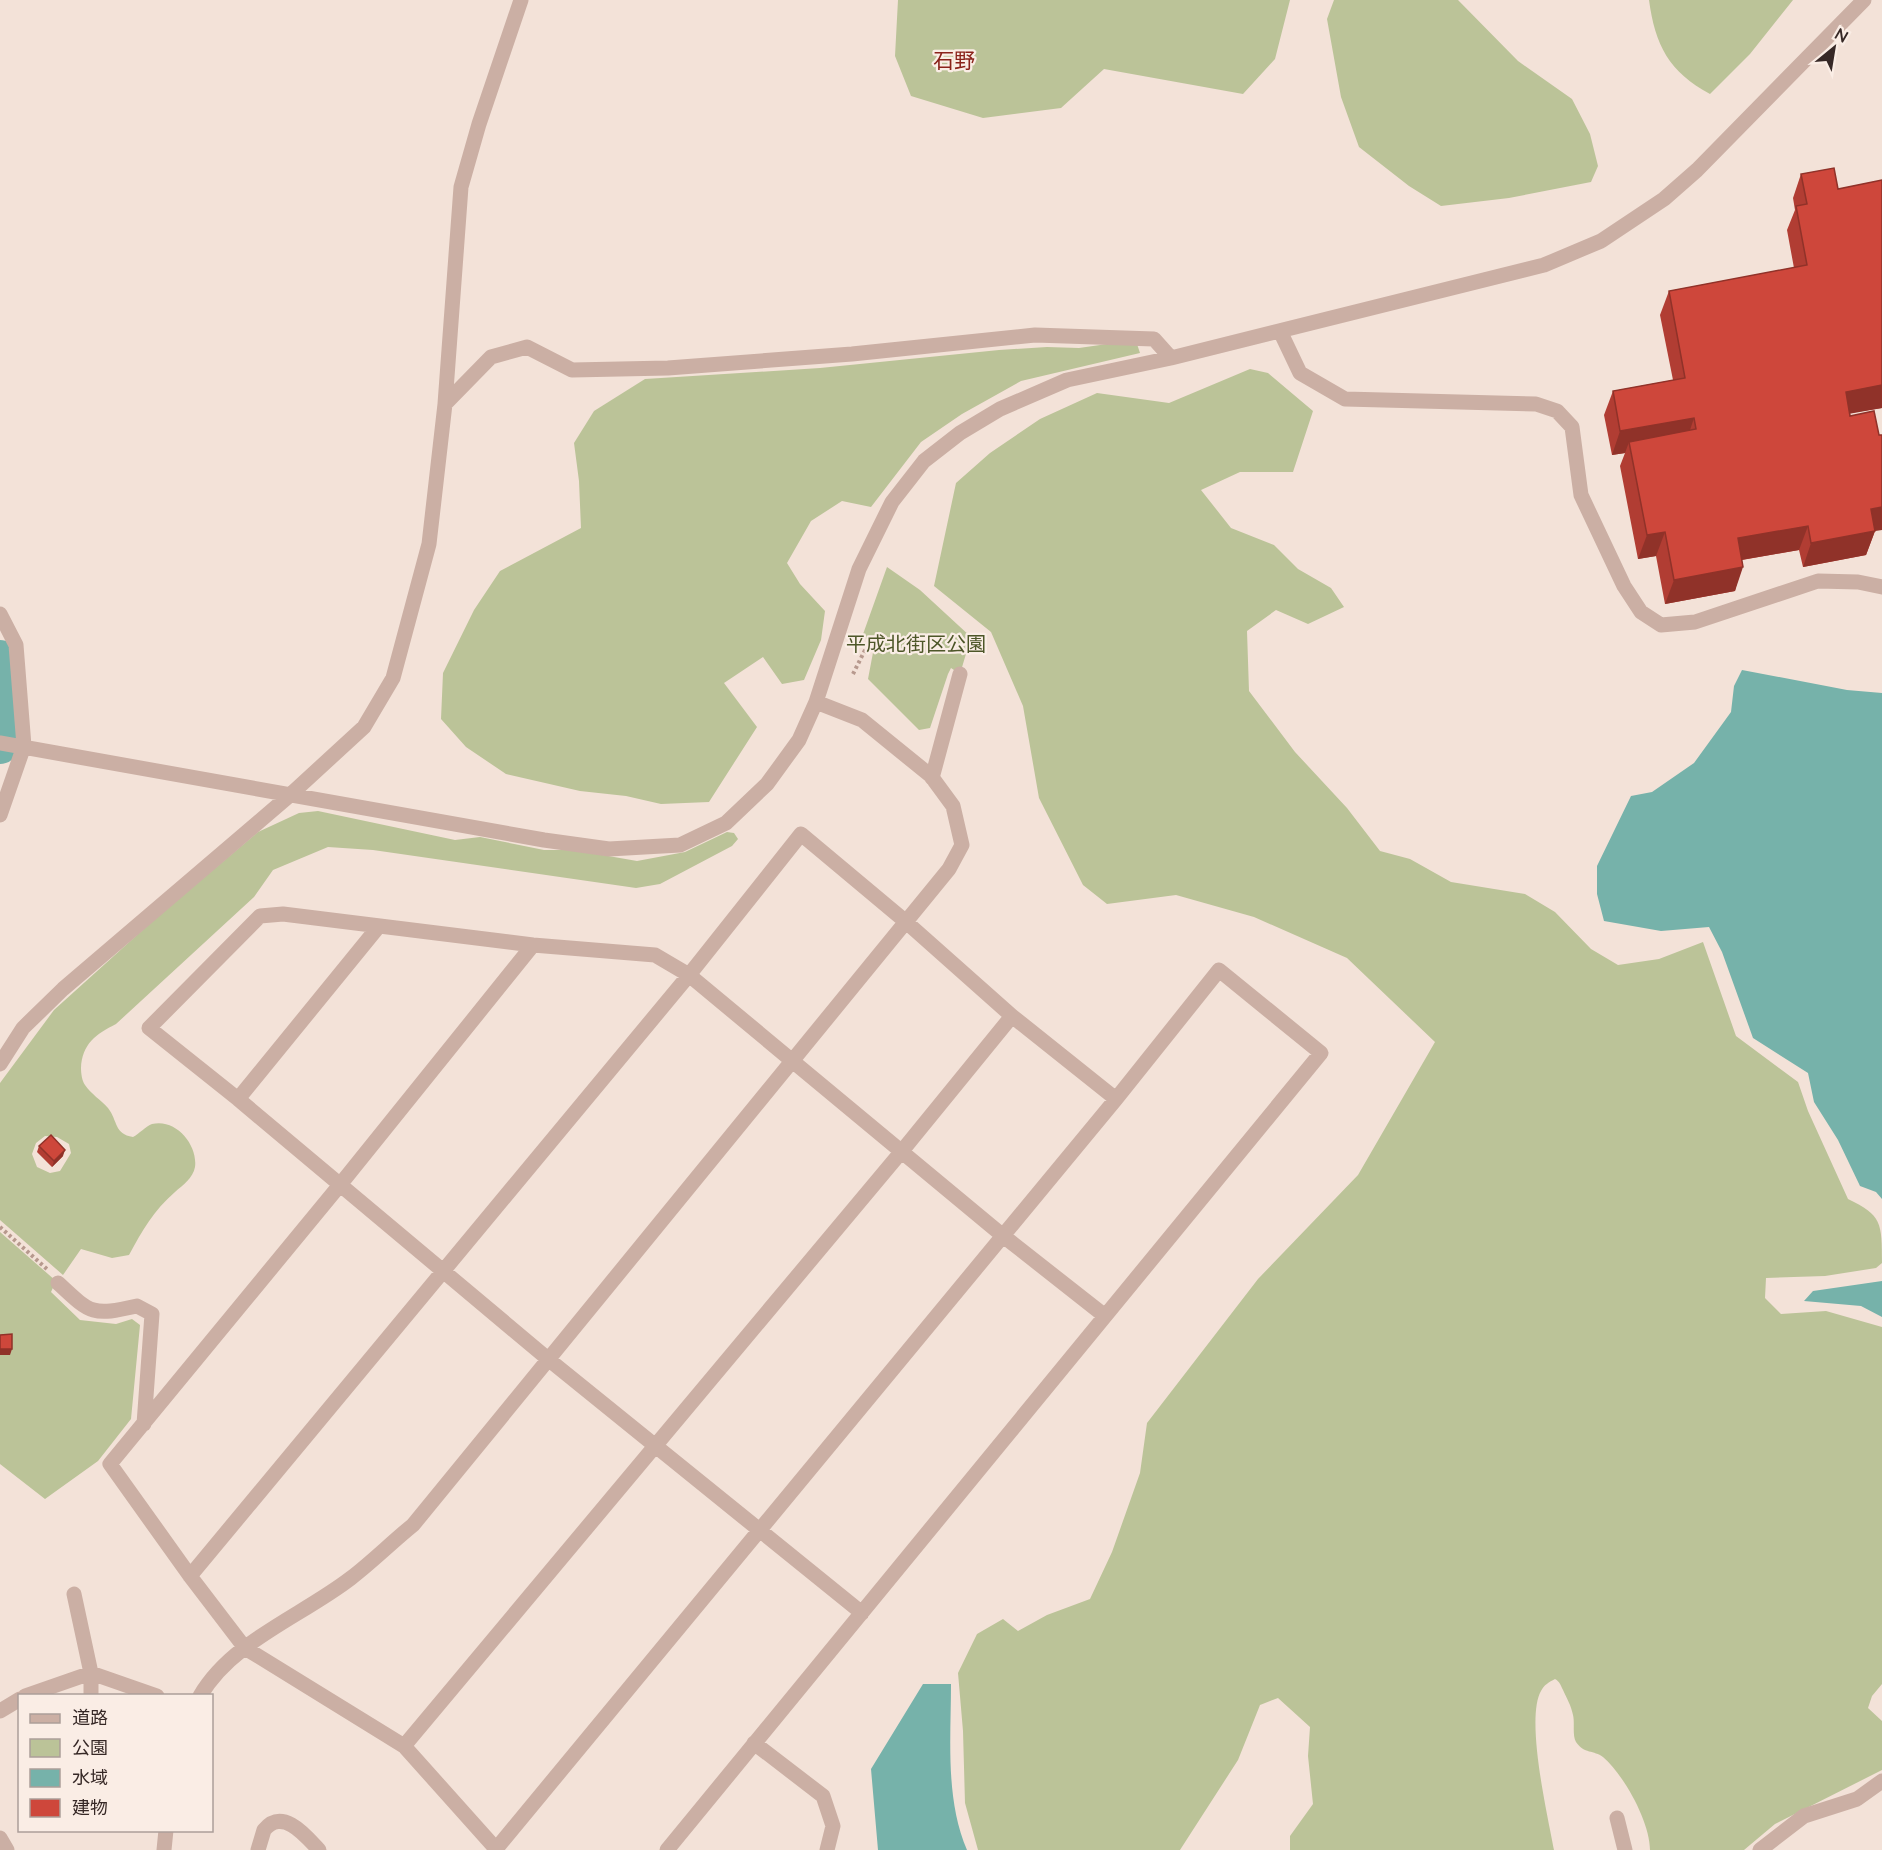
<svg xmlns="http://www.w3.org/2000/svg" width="1882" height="1850" viewBox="0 0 1882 1850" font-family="Lato,'Noto Sans JP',sans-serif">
	<rect width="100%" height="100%" fill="#f3e2d8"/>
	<!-- green -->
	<path fill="#bbc398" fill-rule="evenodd" d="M898 0H1290L1275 59 1243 94 1104 69 1061 108 983 118 911 96 895 56Z
		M1334 0H1458L1518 61 1572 99 1590 134 1598 166 1591 182 1509 198 1441 206 1409 186 1359 147 1341 97 1327 19Z
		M1649 0H1793L1750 54 1710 94C1669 72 1655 45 1649 0Z
		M1107 344H1137L1140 353 1021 381 962 414 921 442 871 507 842 501 811 521 787 563 800 584 825 611 821 640 804 680 782 684 763 657 724 683 757 727 709 802 661 804 626 796 580 791 506 774 466 747 441 719 443 673 474 610 500 571 581 528 579 481 574 443 594 411 645 379 820 368 999 350 1047 347 1079 348Z
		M1250 369 1268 373 1313 411 1293 472H1240L1201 490 1231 528 1274 545 1298 569 1331 588 1344 607 1308 624 1276 610 1247 631 1249 691 1295 752 1347 808 1380 851 1410 859 1451 882 1525 894 1555 912 1591 949 1618 965 1659 959 1703 942 1736 1036 1798 1082 1808 1111 1848 1199C1882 1215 1882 1223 1882 1263L1876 1268 1825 1276 1766 1278 1765 1298 1781 1314 1826 1311 1882 1327V1684L1872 1696 1868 1708 1882 1721V1770L1775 1824 1744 1850H1650C1650 1822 1624 1775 1603 1757 1594 1750 1584 1754 1576 1742 1572 1735 1575 1723 1573 1715 1571 1705 1567 1699 1563 1690 1560 1684 1560 1682 1555 1679 1549 1682 1544 1685 1541 1691 1525 1719 1548 1817 1554 1850H1290V1836L1313 1804 1308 1756 1310 1727 1278 1698 1260 1705 1238 1760 1180 1850H978L965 1803 963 1731 958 1673 977 1634 1003 1619 1018 1631 1047 1615 1090 1599 1112 1552 1140 1473 1147 1423 1258 1279 1358 1175 1435 1042 1347 958 1254 917 1176 895 1107 904 1083 885 1039 798 1023 706 991 632 934 586 956 483 990 453 1040 419 1097 393 1169 403Z
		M887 567 920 590 971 637 960 674 951 668 948 674 930 728 919 730 868 679 875 642 862 637Z
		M318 811 455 840 480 837 544 850H574L637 861 685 852 727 832 734 833 738 839 732 846 660 884 636 888 373 850 328 847 273 870 254 897 116 1024C96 1034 82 1044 81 1068 81 1073 82 1081 85 1085 91 1094 101 1100 108 1108 118 1121 114 1134 133 1137 139 1134 146 1126 152 1124 176 1118 198 1145 195 1167 193 1178 183 1185 175 1192 154 1210 142 1231 129 1255L112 1258 81 1249 63 1275 0 1220V1083L54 1010 157 917 258 832 299 813ZM45 1136 57 1137 69 1144 71 1153 60 1171 50 1173 37 1167 32 1154 36 1143Z
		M0 1232 56 1281 51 1292 80 1320 116 1324 132 1319 140 1325 131 1419 98 1461 45 1499 0 1464Z"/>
	<!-- water -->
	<path fill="#76b2aa" d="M1742 670 1847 690 1882 693V1199L1876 1192 1860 1186 1838 1140 1814 1102 1808 1073 1753 1038 1722 952 1709 927 1661 931 1604 921 1597 894V866L1631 796 1652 792 1694 763 1731 712 1734 686Z
		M1882 1281V1317L1861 1306 1804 1301 1813 1291Z
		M923 1684H951C951 1738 945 1799 967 1850H878L871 1769Z"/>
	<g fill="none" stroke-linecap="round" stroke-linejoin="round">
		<!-- river -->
		<path stroke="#76b2aa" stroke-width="38" d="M0 659 4 696 0 745"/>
		<!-- path -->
		<path stroke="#b7998e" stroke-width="4" stroke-dasharray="3 3" stroke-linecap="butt" d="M853 674 869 642
			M0 1227 49 1271"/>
		<!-- minor -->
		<path stroke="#cbafa4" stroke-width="15" d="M1280 331 1300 373 1345 399 1536 404 1557 411 1572 427 1581 495 1624 586 1641 612 1661 625 1695 622 1818 581 1858 582 1882 587
			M445 404 491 357 527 347 572 370 668 368 852 354 1035 335 1154 339 1171 358
			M0 614 16 645 24 746 0 815
			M0 743 544 840 609 849 680 845 726 823 767 784 799 740 816 702 859 569 892 502 924 461 960 433 1000 409 1067 380 1171 358 1544 265 1601 241 1664 199 1697 170 1864 0
			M932 778 960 674
			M0 1064 23 1028 63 989 290 795 364 727 393 678 429 544 445 404 461 187 479 124 521 0
			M238 1099 379 926
			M58 1283C91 1314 92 1316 137 1306L152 1314 144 1424
			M190 1576 689 975 801 834 905 921 1012 1016 1116 1099
			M74 1594 91 1673 157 1696
			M862 1613 548 1359 238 1099 149 1028 260 916 283 914 533 945 655 955 689 975 1002 1235 1105 1316
			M25 1696 91 1673V1696
			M200 1696C232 1641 302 1616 351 1578 372 1562 392 1542 413 1525L949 869 962 845 953 806 931 776 862 720 816 702
			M0 1711 20 1699
			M754 1743 823 1796 833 1826 827 1850
			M404 1746 902 1151 1012 1016
			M1617 1818 1625 1850
			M0 1838 7 1850
			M496 1849 1116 1099 1219 970 1321 1053 667 1850
			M164 1850 166 1830
			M258 1850 264 1830C283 1807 306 1836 319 1850
			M497 1850 404 1746 245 1648 190 1576 110 1464 339 1186 533 945
			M1760 1850 1804 1816 1857 1799 1882 1781"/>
	</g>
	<!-- wall -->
	<path fill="#b13d33" d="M1801 174 1838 189 1882 180V408L1850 413 1875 531 1866 555 1803 567 1799 550 1742 560 1735 591 1665 604 1656 556 1638 559 1620 466 1625 453 1612 455 1604 415 1613 391 1673 380 1660 315 1669 291 1794 268 1787 230 1795 210 1793 198Z
		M39 1146 63 1156 52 1167 37 1152Z"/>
	<!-- shaded-wall -->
	<path fill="#903229" d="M1882 385V408L1837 416 1846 392Z
		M1694 418 1686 442H1629L1625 453 1612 455 1620 431Z
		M1882 507V530L1862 533 1871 509Z
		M1808 526 1799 550 1729 562 1738 538Z
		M1875 531 1866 555 1803 567 1811 543Z
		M1665 532 1656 556 1638 559 1647 535Z
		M1743 567 1735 591 1665 604 1674 580Z
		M65 1150 63 1156 52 1167 54 1161Z
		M0 1349H12L10 1355H0Z"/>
	<!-- building -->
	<path fill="#ce473b" stroke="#903229" stroke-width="1.5" d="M1834 168 1838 189 1882 180V385L1846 392 1850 416 1874 411 1879 435H1882V507L1871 509 1875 531 1811 543 1808 526 1738 538 1743 567 1674 580 1665 532 1647 535 1629 442 1696 429 1694 418 1620 431 1613 391 1685 378 1669 291 1807 265 1796 206 1807 204 1801 174Z
		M51 1135 65 1150 54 1161 39 1146Z
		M12 1334V1349H0V1335Z"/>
	<g text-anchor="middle" stroke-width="4.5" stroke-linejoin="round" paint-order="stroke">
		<!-- park labels -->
		<g font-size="20" fill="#4d5628" stroke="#faede5">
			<text x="916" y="651">平成北街区公園</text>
		</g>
		<!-- neighbourhood labels -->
		<g font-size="21" fill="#8a221a" stroke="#faede5">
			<text x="954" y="68">石野</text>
		</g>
	</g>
	<!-- legend -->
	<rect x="18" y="1694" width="195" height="138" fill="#faede5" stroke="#ac9e99" stroke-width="1.5"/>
	<rect x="30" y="1714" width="30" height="9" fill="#cbafa4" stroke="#ac9e99" stroke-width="1.5"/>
	<text x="72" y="1724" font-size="18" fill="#362826">道路</text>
	<rect x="30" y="1739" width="30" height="18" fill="#bbc398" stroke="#ac9e99" stroke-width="1.5"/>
	<text x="72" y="1754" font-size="18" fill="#362826">公園</text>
	<rect x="30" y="1769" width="30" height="18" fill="#76b2aa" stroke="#ac9e99" stroke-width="1.5"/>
	<text x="72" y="1784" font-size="18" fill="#362826">水域</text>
	<rect x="30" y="1799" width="30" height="18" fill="#ce473b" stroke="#ac9e99" stroke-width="1.5"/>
	<text x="72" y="1814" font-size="18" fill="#362826">建物</text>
	<!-- north arrow -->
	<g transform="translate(1834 48) rotate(30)" stroke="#faede5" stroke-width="4.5" paint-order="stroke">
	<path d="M0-4.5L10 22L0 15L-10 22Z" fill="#362826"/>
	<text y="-9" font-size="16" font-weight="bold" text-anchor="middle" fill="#362826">N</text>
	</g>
</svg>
